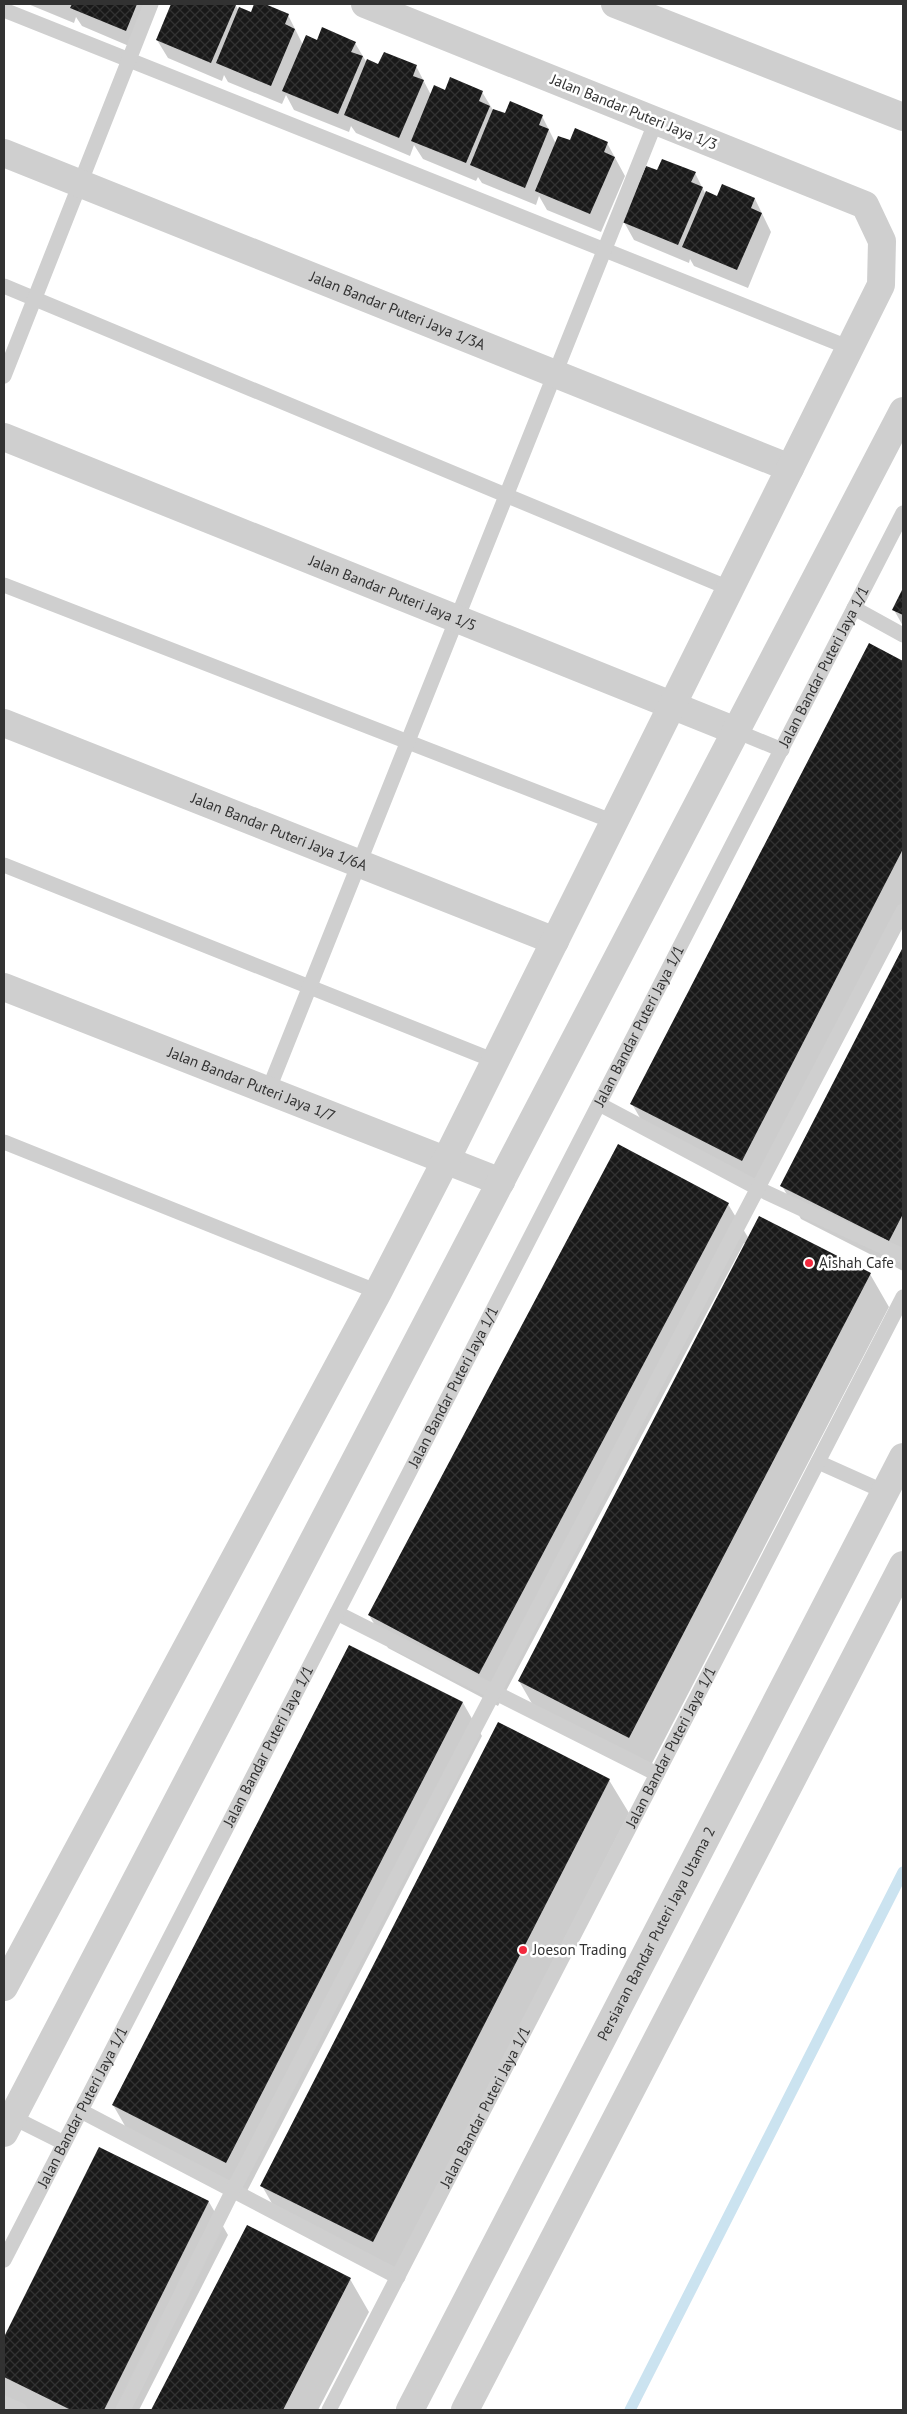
<svg xmlns="http://www.w3.org/2000/svg" width="907" height="2414" viewBox="0 0 907 2414" font-family="'PT Sans',sans-serif">
	<defs>
		<pattern id="building-cross-hatch" width="8" height="8" patternUnits="userSpaceOnUse" patternTransform="scale(1.25)"><rect width="8" height="8" fill="#191919"/><path d="M0 0l8 8M0 8l8-8" fill="none" stroke="#323232"/></pattern>
	</defs>
	<rect width="100%" height="100%" fill="#fff"/>
	<!-- shadow -->
	<path fill="#0003" d="M28 4H155L136 49 82 26 76 17 74 23Z
		M172 4H235L239 11 251 14 255 4H261L288 15 303 45 318 41 355 43 367 63 379 66H416L431 95 446 91 451 79 482 92 493 110 505 115 542 116 556 144 607 143 625 176 601 232 547 210 539 196 536 205 482 183 478 177 476 181 423 159 414 145 410 156 356 133 351 126 349 132 294 110 286 95 282 104 228 82 224 75 222 81 168 58 157 40Z
		M658 172 695 173 705 193 718 197 755 199 771 232 748 288 694 266 690 259 689 263 634 240 624 222Z
		M903 591V626L894 610Z
		M869 645 903 662V918L761 1193 651 1137 632 1104Z
		M903 949V1271L801 1219 782 1186Z
		M728 1204 749 1239 870 1274 889 1307 648 1771 538 1714 519 1681 746 1244 744 1243 498 1706 388 1648 369 1615Z
		M349 1646 463 1703 482 1736 245 2195 132 2138 113 2105Z
		M609 1780 629 1813 392 2275 281 2219 262 2186Z
		M100 2148 209 2202 228 2235 139 2410H26L8 2401 4 2394V2340Z
		M248 2227 350 2279 369 2312 318 2410H153Z"/>
	<g fill="none" stroke-linecap="round" stroke-linejoin="round">
		<!-- stream -->
		<path stroke="#cbe3f0" stroke-width="11" d="M630 2410 903 1872"/>
	</g>
	<!-- building -->
	<path fill="url(#building-cross-hatch)" d="M72 4H137L126 31 70 8Z
		M171 4 236 5 211 63 156 40Z
		M254 4H265L289 14 285 24 295 29 271 86 216 63 239 7 251 12Z
		M322 27 356 42 351 52 363 56 338 114 282 91 306 35 317 40Z
		M384 52 417 65 413 76 424 80 399 138 344 115 367 59 378 64Z
		M450 77 483 91 479 101 490 106 466 163 411 141 434 85 445 90Z
		M510 101 543 115 539 125 549 129 525 188 470 165 493 109 505 113Z
		M575 128 608 142 604 152 615 157 590 214 535 191 558 136 570 140Z
		M662 159 696 172 691 182 703 187 678 245 622 222 646 166 657 170Z
		M722 184 755 198 751 208 762 213 737 270 682 247 706 191 717 196Z
		M903 588V615L892 610Z
		M869 643 903 661V849L742 1161 630 1104Z
		M903 947V1214L889 1241 780 1186Z
		M618 1144 729 1203 479 1674 368 1615Z
		M759 1216 871 1273 629 1738 518 1681Z
		M349 1645 463 1702 226 2163 112 2105Z
		M498 1722 610 1779 373 2242 260 2186Z
		M99 2147 209 2201 104 2410H71L4 2377V2337Z
		M247 2225 351 2278 283 2410H151Z"/>
	<g fill="none" stroke-linecap="round" stroke-linejoin="round">
		<!-- service -->
		<g stroke="#cfcfcf" stroke-width="15">
			<path d="M4 10 850 348"/>
			<path d="M4 286 731 589"/>
			<path d="M4 376 151 4"/>
			<path d="M4 585 614 822"/>
			<path d="M854 608 903 635"/>
			<path d="M736 731 782 750"/>
			<path d="M4 865 495 1061"/>
			<path d="M268 1091 656 121"/>
			<path d="M599 1104 759 1189 903 1256"/>
			<path d="M4 1142 378 1292"/>
			<path d="M818 1462 885 1492"/>
			<path d="M337 1613 657 1774"/>
			<path d="M81 2111 398 2277"/>
			<path d="M12 2117 64 2143"/>
			<path id="s1" d="M4 2260 903 513"/>
			<path d="M4 2403 20 2410"/>
			<path d="M123 2410 233 2190 903 911"/>
			<path id="s2" d="M329 2410 903 1297"/>
		</g>
		<!-- minor -->
		<g stroke="#cfcfcf" stroke-width="28">
			<path d="M615 4 903 117"/>
			<path id="s3" d="M4 153 790 468"/>
			<path id="s4" d="M4 437 736 731"/>
			<path id="s5" d="M4 723 555 941"/>
			<path id="s6" d="M4 987 501 1182"/>
			<path d="M4 1987 378 1292 446 1160 881 285 882 241 865 205 365 4"/>
			<path d="M4 2133 903 411"/>
		</g>
		<!-- tertiary -->
		<g stroke="#cfcfcf" stroke-width="28">
			<path id="s7" d="M410 2410 903 1457"/>
			<path d="M465 2410 903 1565"/>
		</g>
	</g>
	<!-- markers -->
	<g fill="#f3293e" stroke="#fff" stroke-width="2">
		<circle cx="809" cy="1263" r="5"/>
		<circle cx="523" cy="1950" r="5"/>
	</g>
	<g text-anchor="middle" stroke-width="5" stroke-linejoin="round" paint-order="stroke">
		<!-- street labels -->
		<g font-size="15" fill="#323232" stroke="#fff">
			<text transform="translate(634 112) rotate(22)" y="5">Jalan Bandar Puteri Jaya 1/3</text>
			<text dy="5" stroke="none"><textPath href="#s3" startOffset="424">Jalan Bandar Puteri Jaya 1/3A</textPath></text>
			<text dy="5" stroke="none"><textPath href="#s4" startOffset="419">Jalan Bandar Puteri Jaya 1/5</textPath></text>
			<text dy="5" stroke="none"><textPath href="#s1" startOffset="1792">Jalan Bandar Puteri Jaya 1/1</textPath></text>
			<text dy="5" stroke="none"><textPath href="#s5" startOffset="296">Jalan Bandar Puteri Jaya 1/6A</textPath></text>
			<text dy="5" stroke="none"><textPath href="#s1" startOffset="1388">Jalan Bandar Puteri Jaya 1/1</textPath></text>
			<text dy="5" stroke="none"><textPath href="#s6" startOffset="266">Jalan Bandar Puteri Jaya 1/7</textPath></text>
			<text dy="5" stroke="none"><textPath href="#s1" startOffset="982">Jalan Bandar Puteri Jaya 1/1</textPath></text>
			<text dy="5" stroke="none"><textPath href="#s1" startOffset="578">Jalan Bandar Puteri Jaya 1/1</textPath></text>
			<text dy="5" stroke="none"><textPath href="#s2" startOffset="746">Jalan Bandar Puteri Jaya 1/1</textPath></text>
			<text dy="5" stroke="none"><textPath href="#s7" startOffset="536">Persiaran Bandar Puteri Jaya Utama 2</textPath></text>
			<text dy="5" stroke="none"><textPath href="#s1" startOffset="172">Jalan Bandar Puteri Jaya 1/1</textPath></text>
			<text dy="5" stroke="none"><textPath href="#s2" startOffset="341">Jalan Bandar Puteri Jaya 1/1</textPath></text>
		</g>
		<!-- poi labels -->
		<g font-size="15" fill="#323232" stroke="#fff" text-anchor="start">
			<text x="819" y="1268">Aishah Cafe</text>
			<text x="533" y="1955">Joeson Trading</text>
		</g>
	</g>
	<!-- border -->
	<rect width="907" height="2414" fill="none" stroke="#323232" stroke-width="10"/>
</svg>
